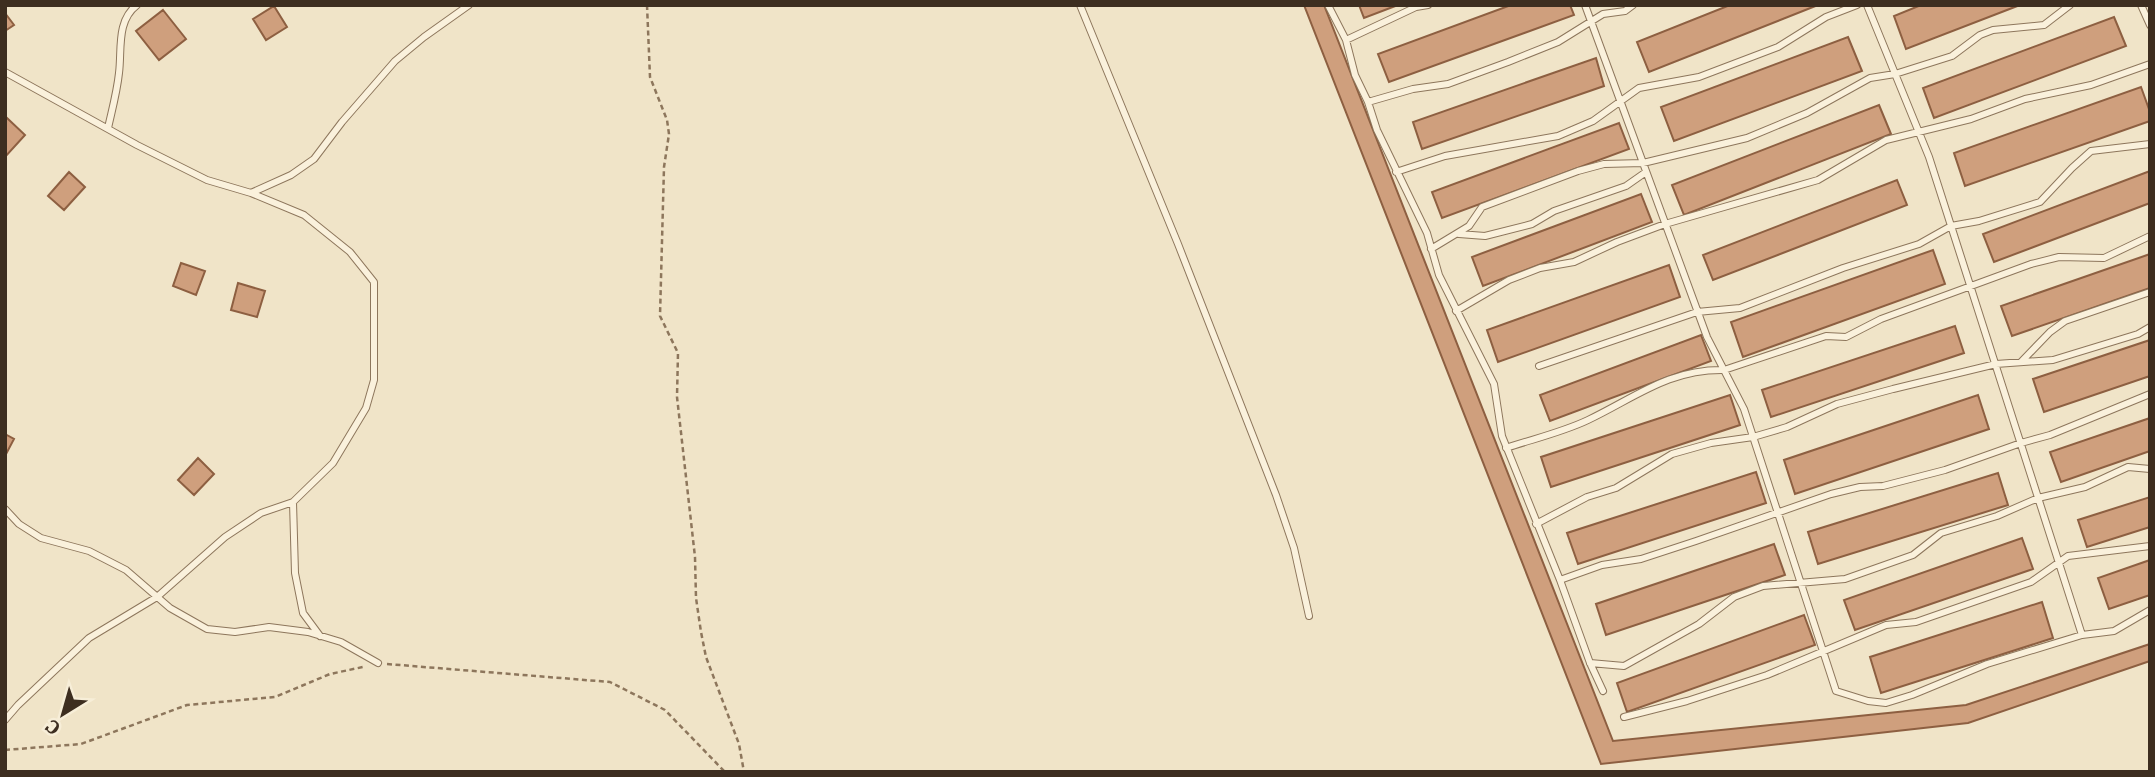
<svg xmlns="http://www.w3.org/2000/svg" width="2155" height="777" viewBox="0 0 2155 777" font-family="'IBM Plex Serif',serif">
	<rect width="100%" height="100%" fill="#f0e4c8"/>
	<!-- building -->
	<path fill="#cf9f7d" stroke="#8d5f41" stroke-width="2" d="M1304 5H1324L1613 741 1966 705 2150 644V661L1968 723 1601 764Z
		M1359 5H1398L1364 18Z
		M1511 5H1570L1574 15 1389 82 1378 54Z
		M1730 5H1818L1649 72 1637 42Z
		M1921 5H2020L1906 49 1894 16Z
		M274 6 287 27 266 40 253 19Z
		M163 10 186 39 159 60 136 31Z
		M5 13 14 25 5 31Z
		M2114 17 2126 46 1934 118 1923 88Z
		M1848 37 1862 71 1674 141 1661 107Z
		M1596 58 1604 86 1422 149 1413 122Z
		M2141 87 2150 112V121L1965 186 1954 153Z
		M1879 105 1891 134 1684 215 1672 185Z
		M7 118 25 135 5 157V119Z
		M1619 123 1629 149 1442 218 1432 192Z
		M2150 171V203L1994 262 1983 234Z
		M69 172 85 187 64 210 48 196Z
		M1897 180 1907 205 1713 280 1703 255Z
		M1641 194 1652 222 1483 286 1472 257Z
		M1933 250 1945 284 1743 357 1731 322Z
		M2150 254V288L2012 336 2001 306Z
		M181 263 205 271 196 295 173 286Z
		M1669 265 1680 297 1498 362 1487 330Z
		M238 283 265 291 257 317 231 310Z
		M1955 326 1964 353 1771 417 1762 390Z
		M1701 335 1711 361 1550 421 1540 395Z
		M2150 340V376L2044 412 2033 379Z
		M1730 395 1740 425 1551 487 1541 457Z
		M1978 395 1989 429 1795 494 1784 460Z
		M2150 418V451L2061 482 2050 452Z
		M5 434 14 439 5 456Z
		M198 458 214 474 194 495 178 480Z
		M1756 472 1766 503 1578 564 1567 533Z
		M1998 473 2008 505 1818 564 1808 532Z
		M2150 497V527L2087 547 2078 520Z
		M2022 538 2033 569 1855 630 1844 600Z
		M1774 544 1785 575 1606 635 1596 604Z
		M2150 560V595L2109 609 2098 578Z
		M2042 602 2053 638 1881 693 1870 657Z
		M1804 615 1815 645 1627 712 1617 683Z"/>
	<g fill="none" stroke-linecap="round" stroke-linejoin="round">
		<defs>
			<path id="lane" d="M1080 5 1178 244 1276 495 1294 548 1309 616
				M1328 5 1346 40 1355 75 1368 102 1377 130 1427 233 1439 275 1494 384 1502 436 1560 580 1590 663 1603 691
				M1585 5 1707 337 1744 409 1836 691 1868 701 1886 703 1912 695 1987 664 2082 635 2114 631 2150 610
				M1867 5 1929 157 2082 635
				M2141 5 2150 25
				M1346 40 1416 7 1428 5
				M5 72 137 145 207 180 251 193 291 175 314 159 342 122 395 61 424 37 469 5
				M1368 102 1413 89 1448 84 1508 62 1558 42 1603 14 1625 11 1633 5
				M108 128C112 110 117 92 119 73 122 50 116 21 137 5
				M1396 172 1445 156 1558 136 1593 121 1639 88 1699 77 1778 47 1826 17 1857 5
				M251 193 304 215 350 252 374 282V380L366 408 333 463 293 502 295 573 303 613 320 636
				M1459 234 1485 236 1532 224 1554 211 1626 186 1646 172
				M1431 249 1469 226 1482 207 1578 171 1604 164 1643 163 1747 138 1807 113 1870 78 1895 74 1952 56 1980 35 1993 30 2044 25 2070 5
				M1456 311 1509 280 1540 268 1574 262 1617 242 1665 224 1818 180 1886 140 1971 119 2025 99 2091 85 2150 64
				M2021 362 2050 332 2065 321 2150 292
				M1539 366 1697 312 1740 308 1843 268 1919 244 1951 226 1979 221 2040 202 2072 168 2091 151 2150 144
				M1506 448C1533 439 1563 432 1588 420 1636 397 1669 369 1724 370L1826 336 1846 337 1881 319 2031 264 2059 257 2104 258 2150 236
				M5 509 19 524 41 538 89 551 126 570 170 608 207 629 235 632 269 627 308 632 341 642 378 663
				M1536 524 1587 497 1616 488 1672 454 1711 443 1753 437 1787 427 1837 404 1893 389 1996 364 2053 360 2138 334 2150 327
				M1560 580 1602 565 1641 559 1696 541 1831 494 1860 487 1883 486 1945 470 2021 443 2050 435 2150 394
				M1590 663 1624 666 1699 624 1734 597 1763 586 1845 579 1913 555 1941 533 1997 516 2038 498 2085 487 2128 467 2150 469
				M1624 717 1687 701 1767 675 1886 625 1916 622 2031 582 2068 556 2150 546
				M5 720 18 705 89 638 157 597 225 537 261 513 293 502"/>
		</defs>
		<!-- lane casing -->
		<use href="#lane" stroke="#8d765c" stroke-width="8"/>
		<!-- path -->
		<path stroke="#8d765c" stroke-width="2.5" stroke-dasharray="5 3.5" stroke-linecap="butt" d="M647 5 650 77 667 120 669 134 664 167 660 316 678 353 677 397 695 557 696 598 701 632 706 657 739 744 744 772
			M387 664 610 682 665 710 725 772
			M5 750 81 744 187 705 275 697 330 674 363 667"/>
		<!-- lane -->
		<use href="#lane" stroke="#faf1dc" stroke-width="6"/>
	</g>
	<!-- border -->
	<rect width="2155" height="777" fill="none" stroke="#3d2e20" stroke-width="14"/>
	<!-- north arrow -->
	<g transform="translate(63 714) rotate(217)" stroke="#f7eed8" stroke-width="5" paint-order="stroke">
	<path d="M0-5L12 26L0 18L-12 26Z" fill="#3d2e20"/>
	<text y="-10" font-size="19" font-weight="bold" text-anchor="middle" fill="#3d2e20">С</text>
	</g>
</svg>
